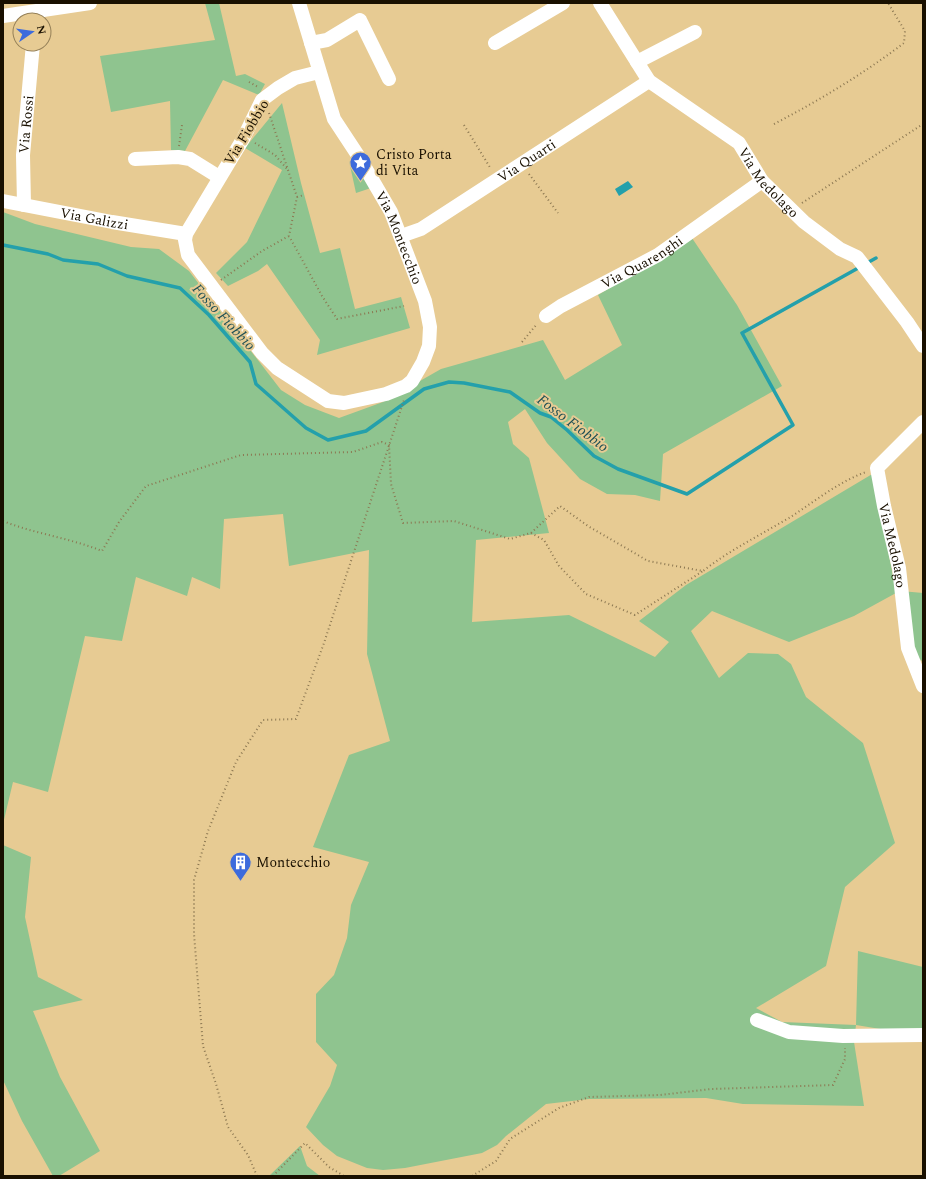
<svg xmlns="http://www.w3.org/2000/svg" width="926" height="1179" viewBox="0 0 926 1179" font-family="Spectral,serif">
	<rect width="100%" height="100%" fill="#e7cb93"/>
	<!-- green -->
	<path fill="#8fc48f" d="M205 3H219L236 76 245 74 265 84 259 95 223 80 185 151 171 150 170 101 111 112 100 56 215 40Z
		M282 103 301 183 320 253 340 248 355 309 401 297 410 328 317 355 320 340 267 264 258 271 228 286 216 273 247 242 282 170 245 148Z
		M349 161 377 186 356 193Z
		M3 212 35 224 131 247 159 249 189 271 281 390 305 405 339 418 383 402 441 369 543 340 565 380 622 345 598 295 692 238 737 305 782 386 663 454 660 501 635 495 607 494 580 479 547 443 525 409 508 422 513 444 529 458 549 533 476 540 472 622 569 615 655 657 669 642 639 621 686 585 874 473 896 593 854 616 789 642 712 611 691 631 719 678 748 653 778 654 791 664 806 697 863 743 895 843 845 887 826 966 756 1008 782 1022 856 1025 858 951 923 967V1036L856 1025 854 1042 864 1106 743 1104 706 1098 589 1099 546 1104 506 1136 497 1145 482 1153 405 1168 383 1170 367 1168 337 1156 323 1145 306 1127 330 1086 337 1065 316 1042V994L334 975 347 938 351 905 369 862 313 847 349 755 390 741 367 654 369 550 289 566 283 514 224 519 220 589 192 577 187 596 136 577 122 641 85 636 48 792 13 782 3 824Z
		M901 591 923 593V662L908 648Z
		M3 845 31 857 25 917 38 977 83 1000 33 1011 60 1077 100 1151 59 1176H53L22 1121 3 1080Z
		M300 1146 307 1166 320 1176H269Z"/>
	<!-- water -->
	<path fill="#24a0ab" d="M628 181 633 187 619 196 615 189Z"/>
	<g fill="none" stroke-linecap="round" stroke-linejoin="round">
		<!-- stream -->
		<path stroke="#24a0ab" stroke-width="3.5" d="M3 245 48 254 63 260 98 264 127 276 180 288 209 315 250 362 256 384 306 428 328 440 366 431 424 389 449 382 464 383 510 392 540 413 551 417 567 430 594 456 618 469 687 494 793 425 742 333 860 267
			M867 263 876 258"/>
		<!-- path -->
		<path stroke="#8c7852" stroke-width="2" stroke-dasharray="1 3" stroke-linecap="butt" d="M249 82 258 87
			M269 113 297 197 289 236 322 296 337 319 404 306
			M774 124C820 100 863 74 904 43L905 31 888 3
			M464 125 491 169
			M255 143 275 155 287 169
			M179 146 182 125
			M529 174 558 213
			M297 197 304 195
			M802 203 923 124
			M221 280 262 251 289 236
			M522 342 537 324
			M3 521C35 534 70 538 102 551L119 522 146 486 241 455 353 452 382 442 389 445 391 484 403 523 454 521 510 539 531 533 560 506 588 526 648 561 703 571C730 550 760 535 789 518 814 502 838 482 866 472
			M531 533 544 540 559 566 586 594 635 615 703 571
			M257 1176 248 1155 228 1127 216 1084 203 1046 194 934V880L208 831 236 762 263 720 296 719 324 643 404 400
			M273 1176 305 1143 329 1167 344 1176
			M472 1176 496 1161 510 1139 559 1108 589 1097 660 1095 711 1089 833 1085 845 1059V1048"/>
		<!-- minor -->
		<g stroke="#fff" stroke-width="14">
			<path id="s1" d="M299 3 334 119 359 157 391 212 425 301 430 327 429 346 423 362 412 381 406 386 386 394 344 403 328 401 277 368 262 353 188 255 185 240 186 234 243 139 262 100 278 88 295 78 319 72"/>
			<path id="s2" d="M600 3 649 81 739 143 762 181 804 222 840 249 857 257 907 322 923 346"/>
			<path d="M3 16 90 3"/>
			<path d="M311 43 327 40 360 20 389 79"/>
			<path d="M495 43 563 3"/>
			<path d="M637 62 695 32"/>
			<path d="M135 159 178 157 190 159 219 177"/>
			<path id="s3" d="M3 201 112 222 186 234"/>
			<path id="s4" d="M24 205 23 155 33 44"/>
			<path id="s5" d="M401 236 421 229 649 81"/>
			<path id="s6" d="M546 316 561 306 658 255 762 181"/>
			<path id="s7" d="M923 422 877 468 884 506 899 568 908 648 923 686"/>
			<path d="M757 1020 789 1032 843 1036 923 1035"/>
		</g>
	</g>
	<!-- icons -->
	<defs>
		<symbol id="sight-pin" viewBox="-11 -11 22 30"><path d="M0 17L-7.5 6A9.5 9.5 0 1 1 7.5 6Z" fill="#3d6bdc" stroke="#e7cb93"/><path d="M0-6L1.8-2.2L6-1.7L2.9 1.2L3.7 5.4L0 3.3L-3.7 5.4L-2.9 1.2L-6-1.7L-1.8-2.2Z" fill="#fff"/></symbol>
		<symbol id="building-pin" viewBox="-11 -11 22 30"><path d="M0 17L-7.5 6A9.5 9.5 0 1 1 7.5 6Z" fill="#3d6bdc" stroke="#e7cb93"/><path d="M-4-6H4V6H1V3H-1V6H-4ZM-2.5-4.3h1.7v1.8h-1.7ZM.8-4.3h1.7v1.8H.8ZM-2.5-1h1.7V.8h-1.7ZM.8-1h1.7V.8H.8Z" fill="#fff"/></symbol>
	</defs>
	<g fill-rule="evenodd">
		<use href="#sight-pin" x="348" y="150" width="25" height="34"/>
		<use href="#building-pin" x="228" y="850" width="25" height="34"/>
	</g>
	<g text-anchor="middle" stroke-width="4" stroke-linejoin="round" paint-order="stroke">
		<!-- street labels -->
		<g font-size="14" fill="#191000" stroke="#e7cb93">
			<text dy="5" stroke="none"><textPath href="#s4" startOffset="81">Via Rossi</textPath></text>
			<text transform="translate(246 132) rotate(-59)" y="5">Via Fiobbio</text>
			<text dy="5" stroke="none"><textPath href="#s5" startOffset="147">Via Quarti</textPath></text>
			<text dy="5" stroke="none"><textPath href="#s2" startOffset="251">Via Medolago</textPath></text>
			<text dy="5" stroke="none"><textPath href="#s3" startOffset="93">Via Galizzi</textPath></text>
			<text dy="5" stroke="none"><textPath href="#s1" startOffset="257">Via Montecchio</textPath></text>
			<text dy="5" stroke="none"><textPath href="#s6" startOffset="110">Via Quarenghi</textPath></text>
			<text dy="5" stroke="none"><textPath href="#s7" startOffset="144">Via Medolago</textPath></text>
		</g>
		<!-- poi labels -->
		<g font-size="14" fill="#191000" stroke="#e7cb93" text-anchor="start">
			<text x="376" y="159">Cristo Porta<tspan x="376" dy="16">di Vita</tspan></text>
			<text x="256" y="867">Montecchio</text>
		</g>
		<!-- water labels -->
		<g font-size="15" font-style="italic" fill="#1f5055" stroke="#e7cb93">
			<text transform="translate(224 317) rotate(47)" y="5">Fosso Fiobbio</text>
			<text transform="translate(573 423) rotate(37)" y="5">Fosso Fiobbio</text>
		</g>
	</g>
	<!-- border -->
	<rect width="926" height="1179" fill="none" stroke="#191000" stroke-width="8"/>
	<!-- north arrow -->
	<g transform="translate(32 32) rotate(77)"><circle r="19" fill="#e7cb93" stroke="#958058"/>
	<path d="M0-3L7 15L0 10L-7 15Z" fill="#3d6bdc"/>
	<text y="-6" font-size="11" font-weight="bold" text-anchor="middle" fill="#191000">N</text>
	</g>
</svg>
